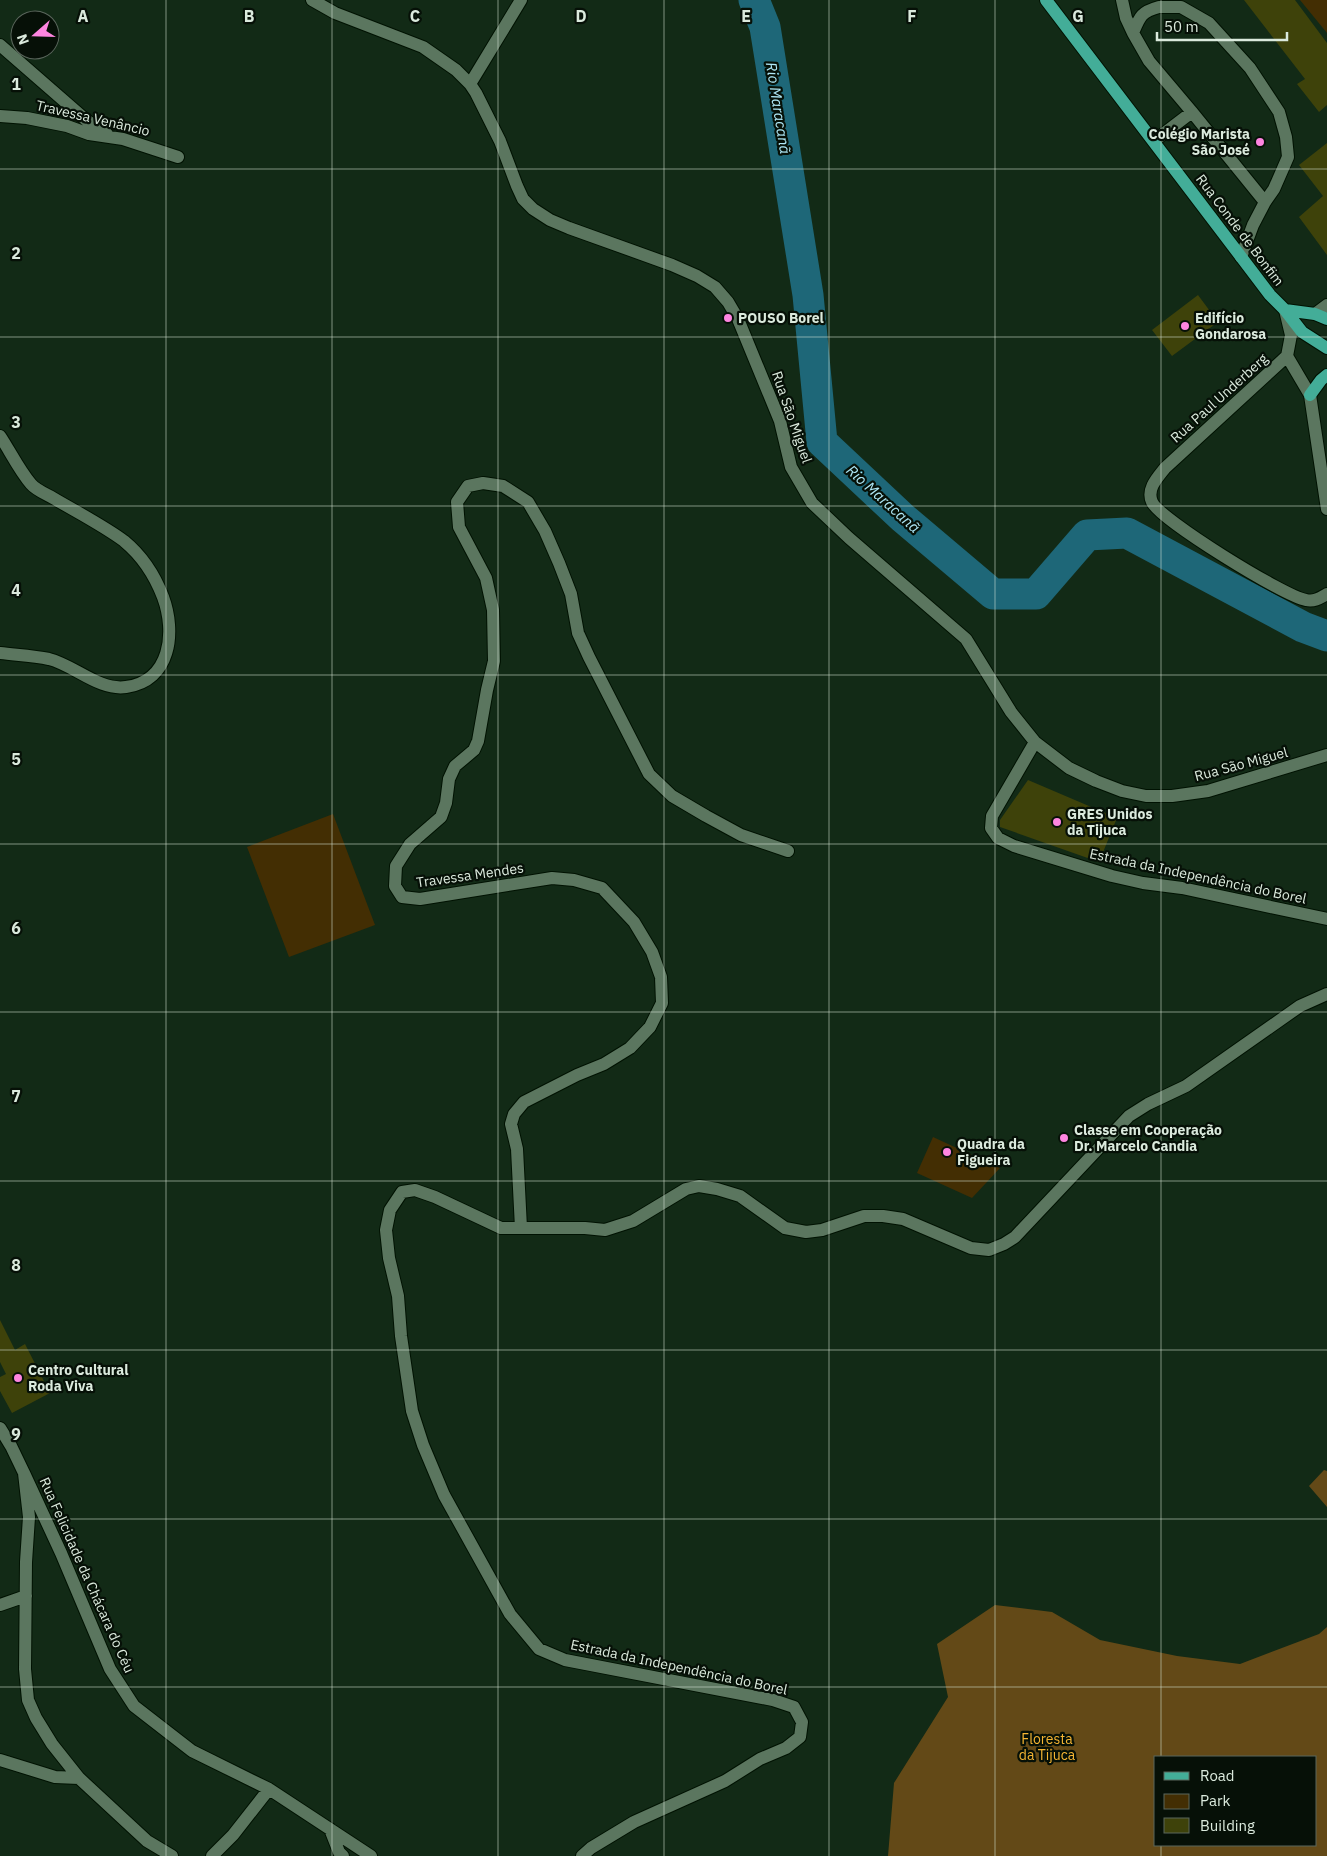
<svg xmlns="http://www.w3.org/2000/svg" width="1327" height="1856" viewBox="0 0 1327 1856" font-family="'IBM Plex Sans',sans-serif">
	<rect width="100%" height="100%" fill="#122a16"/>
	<!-- green -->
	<path fill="#432e03" d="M1300 0H1327V33Z
		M333 814 375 925 289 957 247 847Z
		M933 1137 1000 1168 972 1198 917 1173Z"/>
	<!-- forest -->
	<path fill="#634917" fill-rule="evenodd" d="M1324 1470 1327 1471V1507L1309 1486Z
		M995 1605 1052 1612 1100 1640 1177 1656 1240 1664 1319 1634 1327 1627V1856H888L894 1783 948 1697 937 1644ZM1156 1757H1316V1845H1156Z"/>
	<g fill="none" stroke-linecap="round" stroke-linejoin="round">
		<!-- river -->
		<path stroke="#1e6778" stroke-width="31" d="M754 0 765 27 808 295 822 442 903 518 993 594H1036L1087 535 1127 533 1303 627 1327 636"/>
	</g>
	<!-- building -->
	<path fill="#3e420a" d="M1244 0H1295L1327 43V105L1319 112 1297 84 1305 79Z
		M1327 143V255L1299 217 1323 196 1299 165Z
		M1198 295 1218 322 1172 356 1152 330Z
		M1028 780 1117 818 1099 862 1000 827V820Z
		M0 1320 15 1350 25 1344 50 1393 12 1413 0 1391V1377L6 1374 0 1362Z"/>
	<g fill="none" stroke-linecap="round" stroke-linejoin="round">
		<defs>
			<path id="minor" d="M312 0 335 13 423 47 456 70 470 84 476 93 500 141 517 186 523 199 533 209 550 220 569 228 672 265 697 276 715 287 728 302 738 319 780 421 791 467 812 503 849 538 966 639 1011 712 1035 742 1069 768 1096 781 1122 791 1146 796H1172L1208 791 1327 755
				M1122 0 1126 18 1133 33
				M1159 7H1181L1209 23 1250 68 1279 112 1286 137 1288 157 1274 189 1265 202 1192 112 1149 61 1133 33C1140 16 1141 12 1159 7Z
				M0 45 86 120 107 134
				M470 84 521 0
				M0 116 27 118 67 126 89 134 123 139 178 157
				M1154 141 1192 112
				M1241 257 1253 225 1265 202
				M1285 310 1291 335 1287 356 1165 468C1158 477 1146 489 1152 502 1159 519 1285 597 1306 600 1314 602 1320 598 1327 594
				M1315 314 1327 305
				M1287 356 1310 395 1327 509
				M0 436C10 451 19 470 31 484 36 490 46 494 53 498 75 511 104 526 124 541 141 555 155 576 163 597 176 632 171 681 126 687 99 691 74 665 49 659 33 656 16 655 0 653
				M1035 742 992 816 991 828 998 838 1014 846 1112 876 1143 883 1182 888 1327 919
				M521 1228 517 1149 511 1124 514 1114 524 1102 577 1075 604 1064 630 1048 650 1027 662 1003 661 977 652 952 634 922 602 888 574 880 552 878 420 899 402 897 395 886 396 866 410 844 441 817 446 803 449 779 455 766 474 750 478 741 487 690 494 661 493 610 486 578 459 527 457 502 468 486 483 483 503 486 528 502 545 531 559 563 571 594 578 633 589 657 649 774 672 796 706 816 741 835 788 851
				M0 1428 11 1446 24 1473 29 1517 26 1562 25 1669 28 1700 36 1718 52 1744 79 1778 147 1841 172 1856
				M24 1473 61 1553 110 1669 134 1706 192 1751 269 1789 371 1856
				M0 1605 26 1596
				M0 1760 55 1777 79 1778
				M330 1829 339 1852 343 1856
				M212 1856 233 1835 269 1789
				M582 1856 591 1848 634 1822 725 1781 760 1759 786 1748 800 1737 802 1722 794 1707 773 1700 565 1660 539 1649 510 1614 444 1495 423 1445 412 1411 401 1336 398 1296 389 1258 386 1230 390 1210 402 1192 415 1190 435 1197 501 1228H585L605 1230 633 1221 686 1189 699 1186 717 1189 740 1196 785 1228 806 1232 822 1230 864 1216H883L903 1219 971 1248 989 1250 1004 1244 1015 1237 1129 1116 1148 1104 1186 1086 1300 1006 1327 994"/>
			<path id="major" d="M1046 0 1270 295 1285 310 1302 332 1327 348
				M1285 310 1315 314 1327 319
				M1310 395 1321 380 1327 375"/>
		</defs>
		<!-- minor casing -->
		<use href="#minor" stroke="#001202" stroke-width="14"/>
		<!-- major casing -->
		<use href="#major" stroke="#001202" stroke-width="14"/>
		<!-- minor -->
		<use href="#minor" stroke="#5b765f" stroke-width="12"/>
		<!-- major -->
		<use href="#major" stroke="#43ad98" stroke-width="12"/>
	</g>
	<!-- grid -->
	<path fill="none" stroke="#dbeadd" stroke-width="1" stroke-opacity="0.55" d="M166 0V1856M332 0V1856M498 0V1856M664 0V1856M829 0V1856M995 0V1856M1161 0V1757M0 169H1327M0 337H1327M0 506H1327M0 675H1327M0 844H1327M0 1012H1327M0 1181H1327M0 1350H1327M0 1519H1327M0 1687H1327M1161 1845V1856"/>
	<!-- markers -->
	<g fill="#fe85e0" stroke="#061007" stroke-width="2">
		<circle cx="1260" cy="142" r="5"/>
		<circle cx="728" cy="318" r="5"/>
		<circle cx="1185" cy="326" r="5"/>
		<circle cx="1057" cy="822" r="5"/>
		<circle cx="1064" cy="1138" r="5"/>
		<circle cx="947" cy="1152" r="5"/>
		<circle cx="18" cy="1378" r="5"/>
	</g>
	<g text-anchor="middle" stroke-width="4.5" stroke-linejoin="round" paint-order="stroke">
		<!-- street labels -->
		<g font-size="14" fill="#dbeadd" stroke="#061007">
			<text transform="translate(93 118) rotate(13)" y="5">Travessa Venâncio</text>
			<text transform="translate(1240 230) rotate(53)" y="5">Rua Conde de Bonfim</text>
			<text transform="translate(1219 398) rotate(-42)" y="5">Rua Paul Underberg</text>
			<text transform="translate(792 417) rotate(71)" y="5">Rua São Miguel</text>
			<text transform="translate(1241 764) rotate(-15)" y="5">Rua São Miguel</text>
			<text transform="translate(470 875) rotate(-8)" y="5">Travessa Mendes</text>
			<text transform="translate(1198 876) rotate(12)" y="5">Estrada da Independência do Borel</text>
			<text transform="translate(87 1575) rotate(66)" y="5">Rua Felicidade da Chácara do Céu</text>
			<text transform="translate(679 1667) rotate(12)" y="5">Estrada da Independência do Borel</text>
		</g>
		<!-- poi labels -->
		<g font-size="14" font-weight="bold" fill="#dbeadd" stroke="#061007" text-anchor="start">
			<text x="1250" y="139" text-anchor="end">Colégio Marista<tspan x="1250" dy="16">São José</tspan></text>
			<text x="738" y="323">POUSO Borel</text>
			<text x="1195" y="323">Edifício<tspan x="1195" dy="16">Gondarosa</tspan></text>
			<text x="1067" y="819">GRES Unidos<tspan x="1067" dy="16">da Tijuca</tspan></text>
			<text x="1074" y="1135">Classe em Cooperação<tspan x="1074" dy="16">Dr. Marcelo Candia</tspan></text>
			<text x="957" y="1149">Quadra da<tspan x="957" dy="16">Figueira</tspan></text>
			<text x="28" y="1375">Centro Cultural<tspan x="28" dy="16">Roda Viva</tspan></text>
		</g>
		<!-- park labels -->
		<g font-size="14" fill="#f5b533" stroke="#061007">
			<text x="1047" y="1744">Floresta<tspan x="1047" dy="16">da Tijuca</tspan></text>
		</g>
		<!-- water labels -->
		<g font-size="15" font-style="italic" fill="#aee7f6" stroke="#061007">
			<text transform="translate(778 108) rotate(81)" y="5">Rio Maracanã</text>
			<text transform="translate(883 499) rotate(42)" y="5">Rio Maracanã</text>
		</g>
	</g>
	<g font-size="16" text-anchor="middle" font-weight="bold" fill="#dbeadd" stroke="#061007" stroke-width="4.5" stroke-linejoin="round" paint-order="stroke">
		<text x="83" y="22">A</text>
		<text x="249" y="22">B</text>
		<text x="415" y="22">C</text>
		<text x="581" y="22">D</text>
		<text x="746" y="22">E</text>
		<text x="912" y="22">F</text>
		<text x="1078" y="22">G</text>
		<text x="16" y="90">1</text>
		<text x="16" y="259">2</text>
		<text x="16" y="428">3</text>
		<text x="16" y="596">4</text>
		<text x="16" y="765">5</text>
		<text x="16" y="934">6</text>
		<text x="16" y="1102">7</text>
		<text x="16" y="1271">8</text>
		<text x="16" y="1440">9</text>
	</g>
	<!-- legend -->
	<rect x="1154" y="1756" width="162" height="90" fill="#061007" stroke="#5b675d"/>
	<rect x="1164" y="1772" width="25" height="8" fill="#43ad98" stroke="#5b675d"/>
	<text x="1200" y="1781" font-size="15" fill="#dbeadd">Road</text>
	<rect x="1164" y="1794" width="25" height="15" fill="#432e03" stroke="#5b675d"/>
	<text x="1200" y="1806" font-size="15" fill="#dbeadd">Park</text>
	<rect x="1164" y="1818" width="25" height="15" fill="#3e420a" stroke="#5b675d"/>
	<text x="1200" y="1831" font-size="15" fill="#dbeadd">Building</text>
	<!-- north arrow -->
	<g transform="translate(35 35) rotate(250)"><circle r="24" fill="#061007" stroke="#5b675d"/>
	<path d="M0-4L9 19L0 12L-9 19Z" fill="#fe85e0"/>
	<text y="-8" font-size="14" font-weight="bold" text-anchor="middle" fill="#dbeadd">N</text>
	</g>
	<!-- scale -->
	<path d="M1157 32v8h130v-8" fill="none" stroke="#dbeadd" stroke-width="2.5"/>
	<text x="1164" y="32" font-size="15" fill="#dbeadd" stroke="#061007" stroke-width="4" paint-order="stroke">50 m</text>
</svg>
